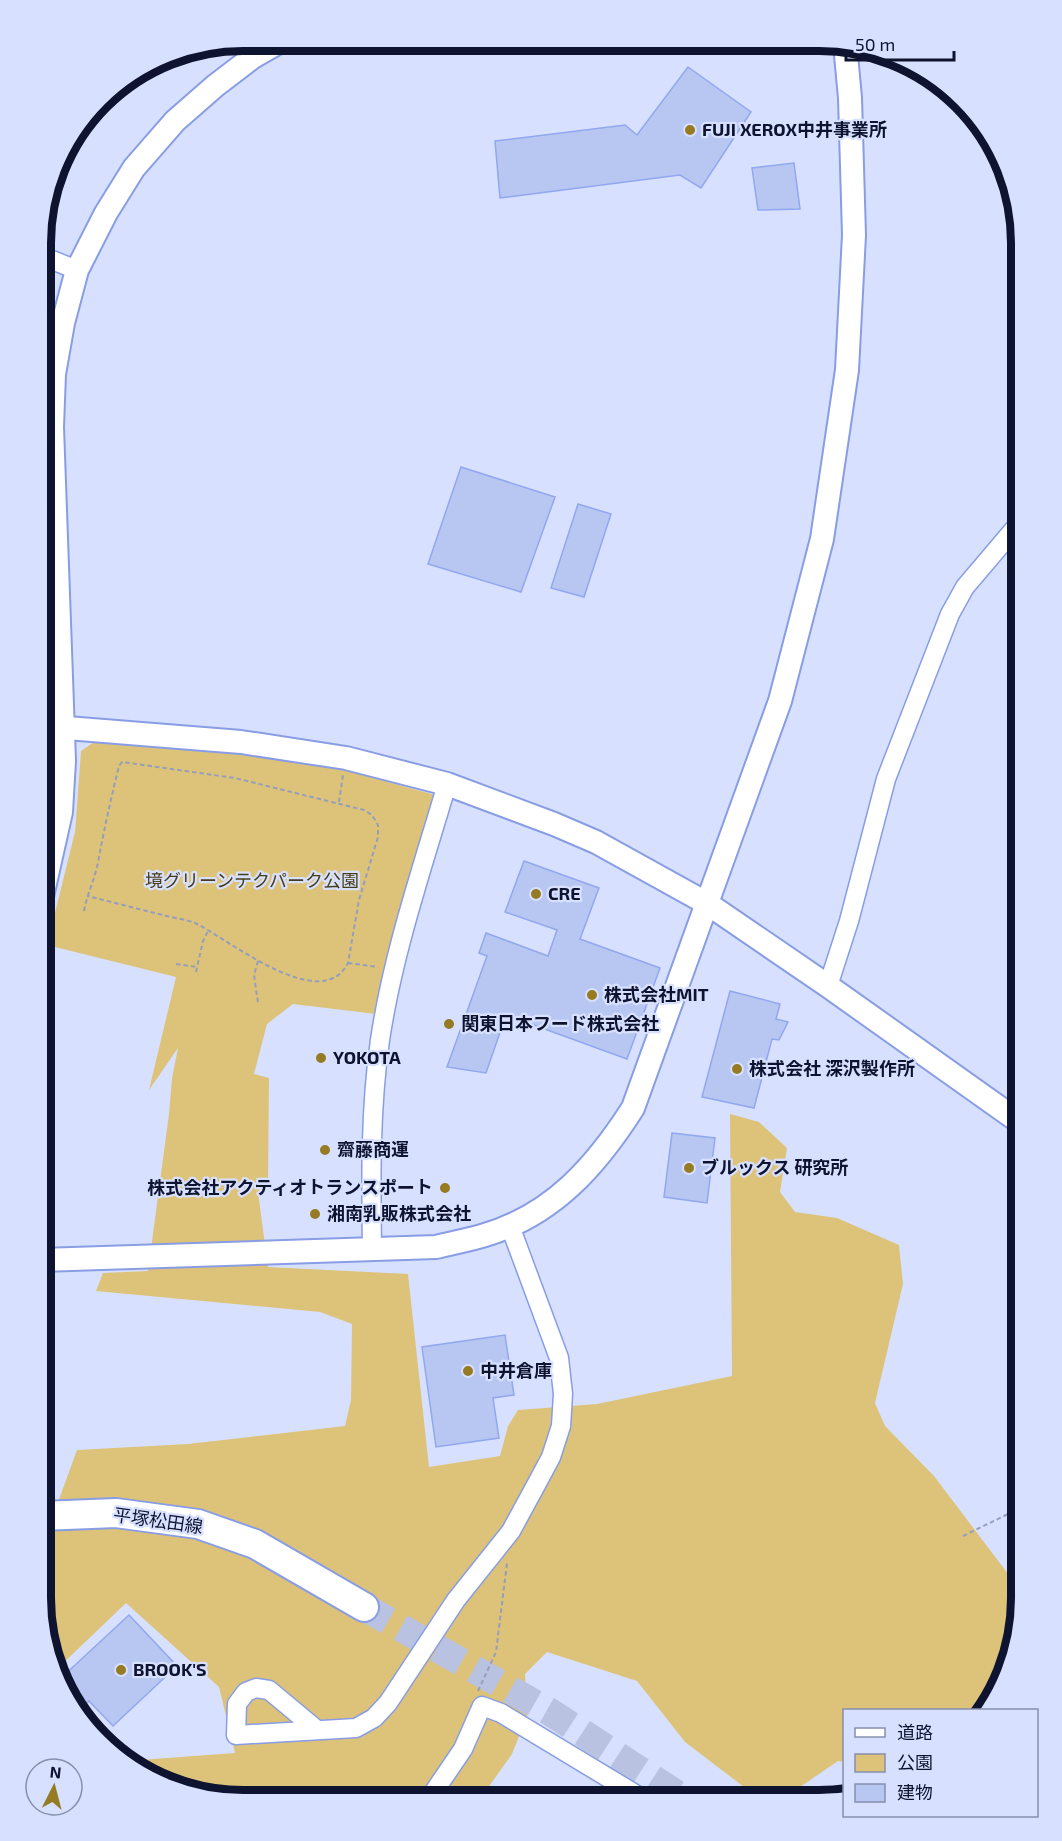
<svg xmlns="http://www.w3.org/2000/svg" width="1062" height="1841" viewBox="0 0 1062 1841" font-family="'Exo 2','Noto Sans JP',sans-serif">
	<rect width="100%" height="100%" fill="#d7e1ff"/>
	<!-- green -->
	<path fill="#ddc379" d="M42 594 47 755 41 826Z
		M94 742 244 755 345 770 435 795 376 1014 293 1004 267 1024 254 1074 269 1078 268 1184 258 1192 268 1267 408 1274 429 1467 500 1456 508 1426 518 1410 597 1404 732 1376 730 1114 759 1122 787 1148 780 1192 795 1212 837 1218 899 1245 903 1284 875 1403 885 1426 934 1476 1021 1591V1612L1006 1675 986 1710H844V1762L838 1761 781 1800H761L685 1742 637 1681 547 1652 525 1674 527 1716 512 1754 480 1799H218L165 1785 127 1761 235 1753 219 1687 126 1603 56 1670 51 1663 41 1598V1538L46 1535 77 1450 188 1444 345 1426 351 1400 352 1324 320 1312 96 1291 103 1273 148 1271 169 1114 172 1078 178 1048 149 1090 176 977 47 945 75 832 81 751Z"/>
	<!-- building -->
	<path fill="#b8c6f2" stroke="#91a7ef" stroke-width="1.5" d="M688 67 751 112 701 188 680 175 500 198 495 141 625 125 637 135Z
		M794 163 800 209 758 210 752 168Z
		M461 467 555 497 521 592 428 564Z
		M578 504 611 514 584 597 551 588Z
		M524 861 599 888 580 939 660 968 627 1059 506 1015 486 1073 447 1067 487 956 479 953 486 933 548 956 557 930 505 912Z
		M730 991 780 1004 776 1019 788 1022 779 1040 772 1039 754 1108 702 1097Z
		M672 1133 715 1138 707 1203 664 1197Z
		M505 1335 514 1395 493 1398 499 1438 436 1447 422 1347Z
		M129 1615 177 1666 113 1726 89 1701 81 1708 61 1678Z"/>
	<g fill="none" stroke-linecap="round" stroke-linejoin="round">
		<!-- primary-tunnel -->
		<path stroke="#b9c2e0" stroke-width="28" stroke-dasharray="28 14" stroke-linecap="butt" d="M364 1607 550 1712 686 1800"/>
		<defs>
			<path id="minor" d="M42 256 77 270
				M828 986 849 921 886 779 950 614 965 587 1021 521
				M372 1250C371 1180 370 1110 380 1040 393 953 422 869 447 784
				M317 1730 269 1690 256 1688 246 1692 237 1704 236 1735 356 1728 374 1718 388 1703 456 1600 511 1531 536 1485 551 1457 561 1426 563 1394 559 1358 510 1226
				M429 1799 463 1749 482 1706 501 1713 645 1800"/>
			<path id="tertiary" d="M42 726 241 742 346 758 447 784 554 824 596 842 708 904 828 986 1021 1123
				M41 901 61 812 64 761 52 427 54 374 63 323 77 270 106 213 134 168 175 121 215 86 253 57 281 41
				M41 1260 436 1247C452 1243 469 1240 485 1235 553 1215 596 1166 633 1108L780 701 822 539 847 370 854 235 850 98 845 44"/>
			<path id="primary" d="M41 1516 116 1513 198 1524 255 1544 364 1607"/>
		</defs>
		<!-- minor casing -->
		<use href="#minor" stroke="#889de4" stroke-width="21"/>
		<!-- tertiary casing -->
		<use href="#tertiary" stroke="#889de4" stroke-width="26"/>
		<!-- primary casing -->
		<use href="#primary" stroke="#889de4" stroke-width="32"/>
		<!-- path -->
		<path stroke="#959ebb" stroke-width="2" stroke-dasharray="4.5 3" stroke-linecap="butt" d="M339 802 343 775
			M84 911C87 894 95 879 98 862 104 830 111 798 119 766L122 762 235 778 364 810 372 815 378 825V837L359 900 348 963C321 1016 227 938 195 923 185 919 173 918 163 915 138 909 112 902 87 896
			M258 961 254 975 258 1003
			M348 963 378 967
			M176 964 197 967
			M196 972 203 941 208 931
			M963 1536 1008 1514 1021 1510
			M478 1691 496 1652 507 1563"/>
		<!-- minor -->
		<use href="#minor" stroke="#fff" stroke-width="18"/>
		<!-- tertiary -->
		<use href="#tertiary" stroke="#fff" stroke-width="22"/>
		<!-- primary -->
		<use href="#primary" stroke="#fff" stroke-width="28"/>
	</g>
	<!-- markers -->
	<g fill="#967b23" stroke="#d7e1ff" stroke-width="2">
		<circle cx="690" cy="130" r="6"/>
		<circle cx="536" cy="894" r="6"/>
		<circle cx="592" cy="995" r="6"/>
		<circle cx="449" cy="1024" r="6"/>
		<circle cx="321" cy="1058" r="6"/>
		<circle cx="737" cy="1069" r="6"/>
		<circle cx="325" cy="1150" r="6"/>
		<circle cx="689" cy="1168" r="6"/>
		<circle cx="445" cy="1188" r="6"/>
		<circle cx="315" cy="1214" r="6"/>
		<circle cx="468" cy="1371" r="6"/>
		<circle cx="121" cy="1670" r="6"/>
	</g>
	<g text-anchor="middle" stroke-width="4.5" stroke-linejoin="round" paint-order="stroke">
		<!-- poi labels -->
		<g font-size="18" font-weight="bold" fill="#0e142f" stroke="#d7e1ff" text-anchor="start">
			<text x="702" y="136">FUJI XEROX中井事業所</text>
			<text x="548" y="900">CRE</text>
			<text x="604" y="1001">株式会社MIT</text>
			<text x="461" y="1030">関東日本フード株式会社</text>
			<text x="333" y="1064">YOKOTA</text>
			<text x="749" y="1075">株式会社 深沢製作所</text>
			<text x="337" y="1156">齋藤商運</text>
			<text x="701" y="1174">ブルックス 研究所</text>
			<text x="433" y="1194" text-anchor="end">株式会社アクティオトランスポート</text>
			<text x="327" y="1220">湘南乳販株式会社</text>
			<text x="480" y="1377">中井倉庫</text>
			<text x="133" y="1676">BROOK'S</text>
		</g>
		<!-- park labels -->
		<g font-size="18" fill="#483c18" stroke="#d7e1ff">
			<text x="252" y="887">境グリーンテクパーク公園</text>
		</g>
		<!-- street labels -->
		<g font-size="18" fill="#0e142f" stroke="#d7e1ff">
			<text transform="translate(158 1521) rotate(8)" y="6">平塚松田線</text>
		</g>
	</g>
	<!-- crop -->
	<path d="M0 0H1062V1841H0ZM243 51H819A192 192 0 0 1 1011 243V1598A192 192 0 0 1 819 1790H243A192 192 0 0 1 51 1598V243A192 192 0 0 1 243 51Z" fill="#d7e1ff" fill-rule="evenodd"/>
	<path fill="none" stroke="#0e142f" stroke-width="8" d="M243 51H819A192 192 0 0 1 1011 243V1598A192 192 0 0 1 819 1790H243A192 192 0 0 1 51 1598V243A192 192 0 0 1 243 51Z"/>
	<!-- legend -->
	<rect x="843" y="1709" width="195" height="108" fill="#d7e1ff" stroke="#878fac" stroke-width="1.5"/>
	<rect x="855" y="1728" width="30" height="9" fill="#ffffff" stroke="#878fac" stroke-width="1.5"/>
	<text x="897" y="1739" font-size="18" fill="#0e142f">道路</text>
	<rect x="855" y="1754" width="30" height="18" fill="#ddc379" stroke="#878fac" stroke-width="1.5"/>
	<text x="897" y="1769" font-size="18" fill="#0e142f">公園</text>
	<rect x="855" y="1784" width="30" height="18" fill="#b8c6f2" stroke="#878fac" stroke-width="1.5"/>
	<text x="897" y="1799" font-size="18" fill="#0e142f">建物</text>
	<!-- north arrow -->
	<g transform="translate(54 1787) rotate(6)"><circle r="28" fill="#d7e1ff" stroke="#878fac" stroke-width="1.5"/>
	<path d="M0-4.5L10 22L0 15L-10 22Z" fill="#967b23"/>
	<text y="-9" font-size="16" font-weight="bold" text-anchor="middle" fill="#0e142f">N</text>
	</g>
	<!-- scale -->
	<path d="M846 51v9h108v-9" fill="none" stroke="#0e142f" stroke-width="3"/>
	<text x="855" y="51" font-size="18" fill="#0e142f" stroke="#d7e1ff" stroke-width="4.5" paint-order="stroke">50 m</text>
</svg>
